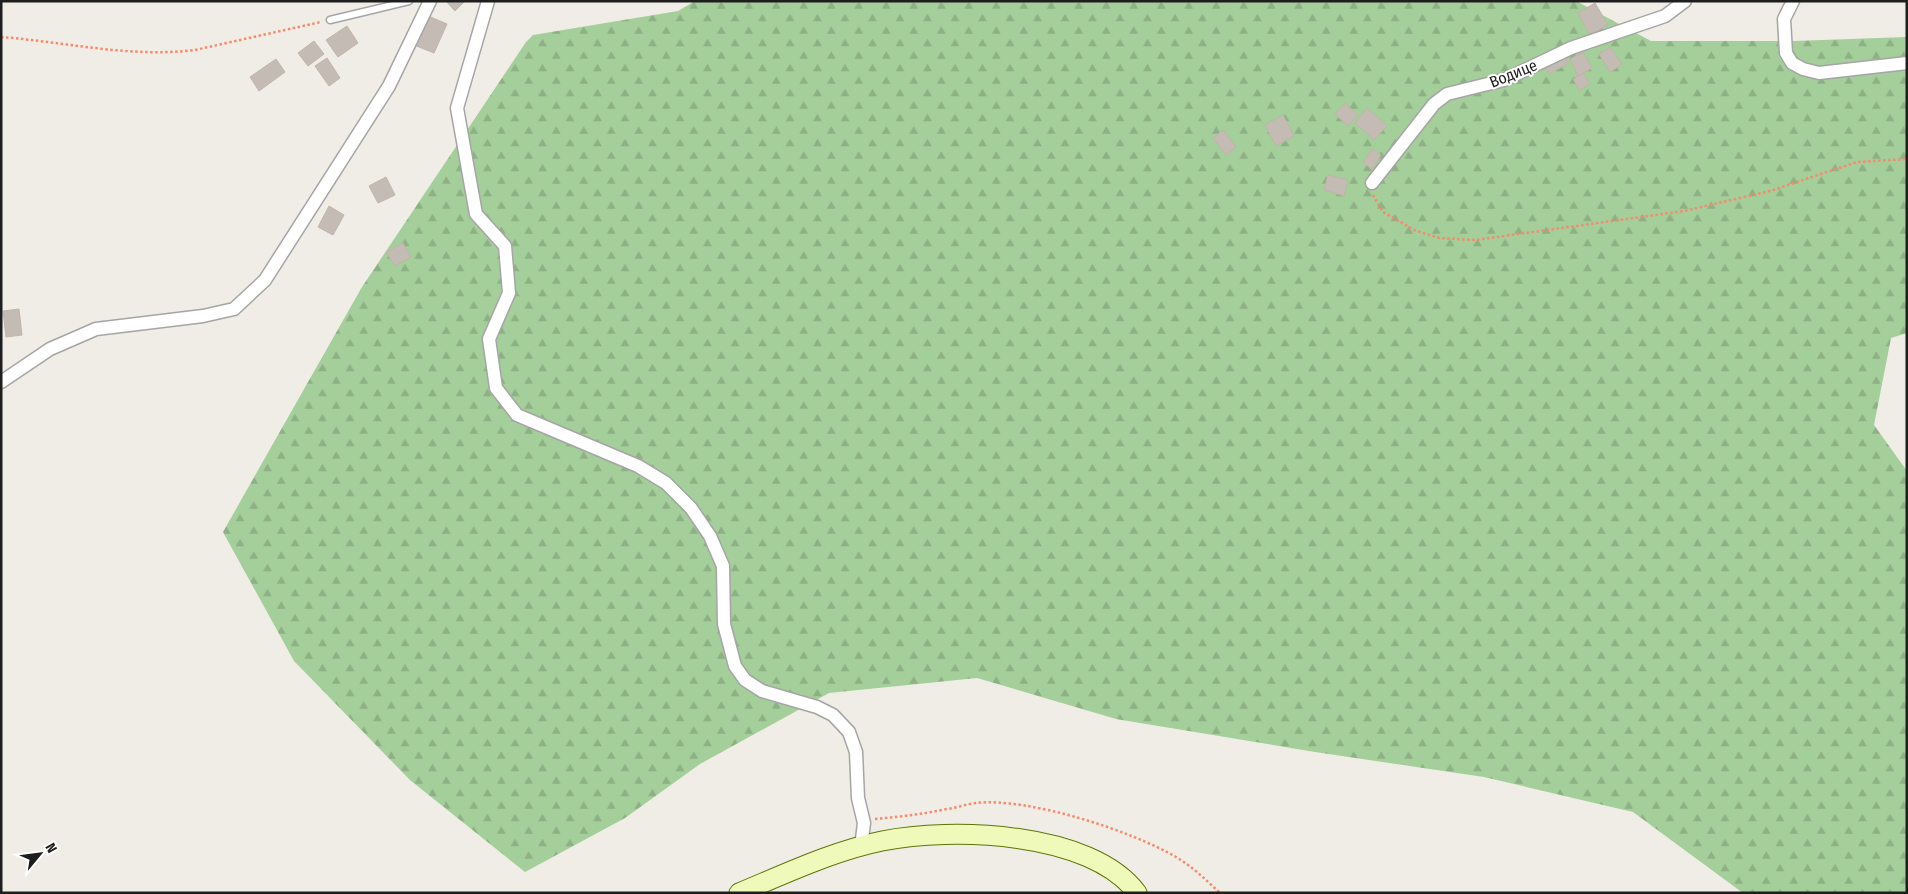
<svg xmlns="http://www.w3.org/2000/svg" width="1908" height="894" viewBox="0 0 1908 894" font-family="'Fira Sans Condensed',sans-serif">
	<defs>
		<pattern id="forest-firs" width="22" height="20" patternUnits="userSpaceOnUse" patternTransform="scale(1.25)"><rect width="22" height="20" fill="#a4ce9a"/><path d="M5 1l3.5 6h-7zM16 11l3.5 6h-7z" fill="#8db084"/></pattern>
	</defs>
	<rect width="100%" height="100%" fill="#efede5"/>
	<!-- forest -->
	<path fill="url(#forest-firs)" d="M695 1H1576L1651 41H1794L1907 37V333L1891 338 1874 425 1907 471V893H1743L1633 812 1484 777 1315 752 1116 719 977 678 829 693 700 764 625 818 525 872 410 780 294 661 223 532 362 287 526 42 533 35 678 11Z"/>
	<!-- building -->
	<path fill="#c4bcb4" stroke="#c1b5a7" d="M446 1H465L455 11Z
		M1595 3 1608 25 1590 35 1578 13Z
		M426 15 447 24 434 53 414 45Z
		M347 26 358 43 338 57 326 40Z
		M314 41 324 54 308 66 298 53Z
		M1610 47 1622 64 1610 72 1599 54Z
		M1583 52 1592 68 1578 76 1570 59Z
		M1564 54 1569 63 1549 74 1544 64Z
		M327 58 340 78 329 86 315 66Z
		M276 59 285 72 259 91 250 77Z
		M1583 73 1590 84 1579 90 1573 79Z
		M1345 103 1358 115 1348 126 1335 114Z
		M1367 108 1387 126 1374 140 1355 123Z
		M1283 115 1294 136 1276 146 1265 125Z
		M1223 130 1236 147 1226 155 1213 138Z
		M1372 149 1381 155 1372 169 1363 163Z
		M1328 175 1348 180 1344 196 1324 190Z
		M386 177 395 195 378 203 369 186Z
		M329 206 344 215 333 235 318 227Z
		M403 243 411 257 395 266 386 252Z
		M19 309 22 335 6 337 3 311Z"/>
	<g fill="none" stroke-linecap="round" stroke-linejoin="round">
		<defs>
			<path id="service" d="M330 20 409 1"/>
			<path id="minor" d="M488 1 457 108 476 214 505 246 509 293 489 339 496 388 517 415 638 466 666 483 691 508 710 536 723 566 724 624 735 666 745 680 762 691 817 707 833 715 849 732 856 752 858 798 864 823 861 847
				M1793 1 1784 19 1786 53 1792 63 1803 69 1819 73 1907 63
				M1372 183 1434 104 1447 94 1504 80 1571 48 1665 16 1685 1
				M1 382 50 349 96 329 203 316 234 309 265 280 389 86 430 1"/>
			<path id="secondary" d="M739 893C785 874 833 851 882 841 951 827 1091 831 1137 893"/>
		</defs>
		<!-- service casing -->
		<use href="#service" stroke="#a5a5a5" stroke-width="9"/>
		<!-- minor casing -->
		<use href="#minor" stroke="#a5a5a5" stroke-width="15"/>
		<!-- secondary casing -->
		<use href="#secondary" stroke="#5e7506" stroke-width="21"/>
		<!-- path -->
		<path stroke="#f8896d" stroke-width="2.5" stroke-dasharray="2.5 2.5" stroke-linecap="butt" d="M1 37C66 42 130 58 195 50L321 22
			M1373 195 1383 212 1414 230 1439 238 1475 240 1684 211 1770 191 1857 162 1907 159
			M875 819C899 817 923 814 947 809 957 808 966 804 976 803 1028 797 1132 831 1176 857 1193 867 1206 880 1220 893"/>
		<!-- service -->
		<use href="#service" stroke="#fff" stroke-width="6"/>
		<!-- minor -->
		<use href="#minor" stroke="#fff" stroke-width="12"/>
		<!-- secondary -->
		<use href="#secondary" stroke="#eff9b9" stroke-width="19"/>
	</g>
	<g text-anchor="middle" stroke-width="4" stroke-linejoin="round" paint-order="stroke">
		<!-- street labels -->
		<g font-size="16" fill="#1e1e1e" stroke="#fff">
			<text transform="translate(1513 73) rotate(-22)" y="6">Водице</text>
		</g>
	</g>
	<!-- border -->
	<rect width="1908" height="894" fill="none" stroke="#1e1e1e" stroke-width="5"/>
	<!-- north arrow -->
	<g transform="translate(40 854) rotate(61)" stroke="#ffffff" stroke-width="4" paint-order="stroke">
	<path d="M0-4L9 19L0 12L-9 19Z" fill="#1e1e1e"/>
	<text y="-8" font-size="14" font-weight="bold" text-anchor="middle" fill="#1e1e1e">N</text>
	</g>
</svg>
